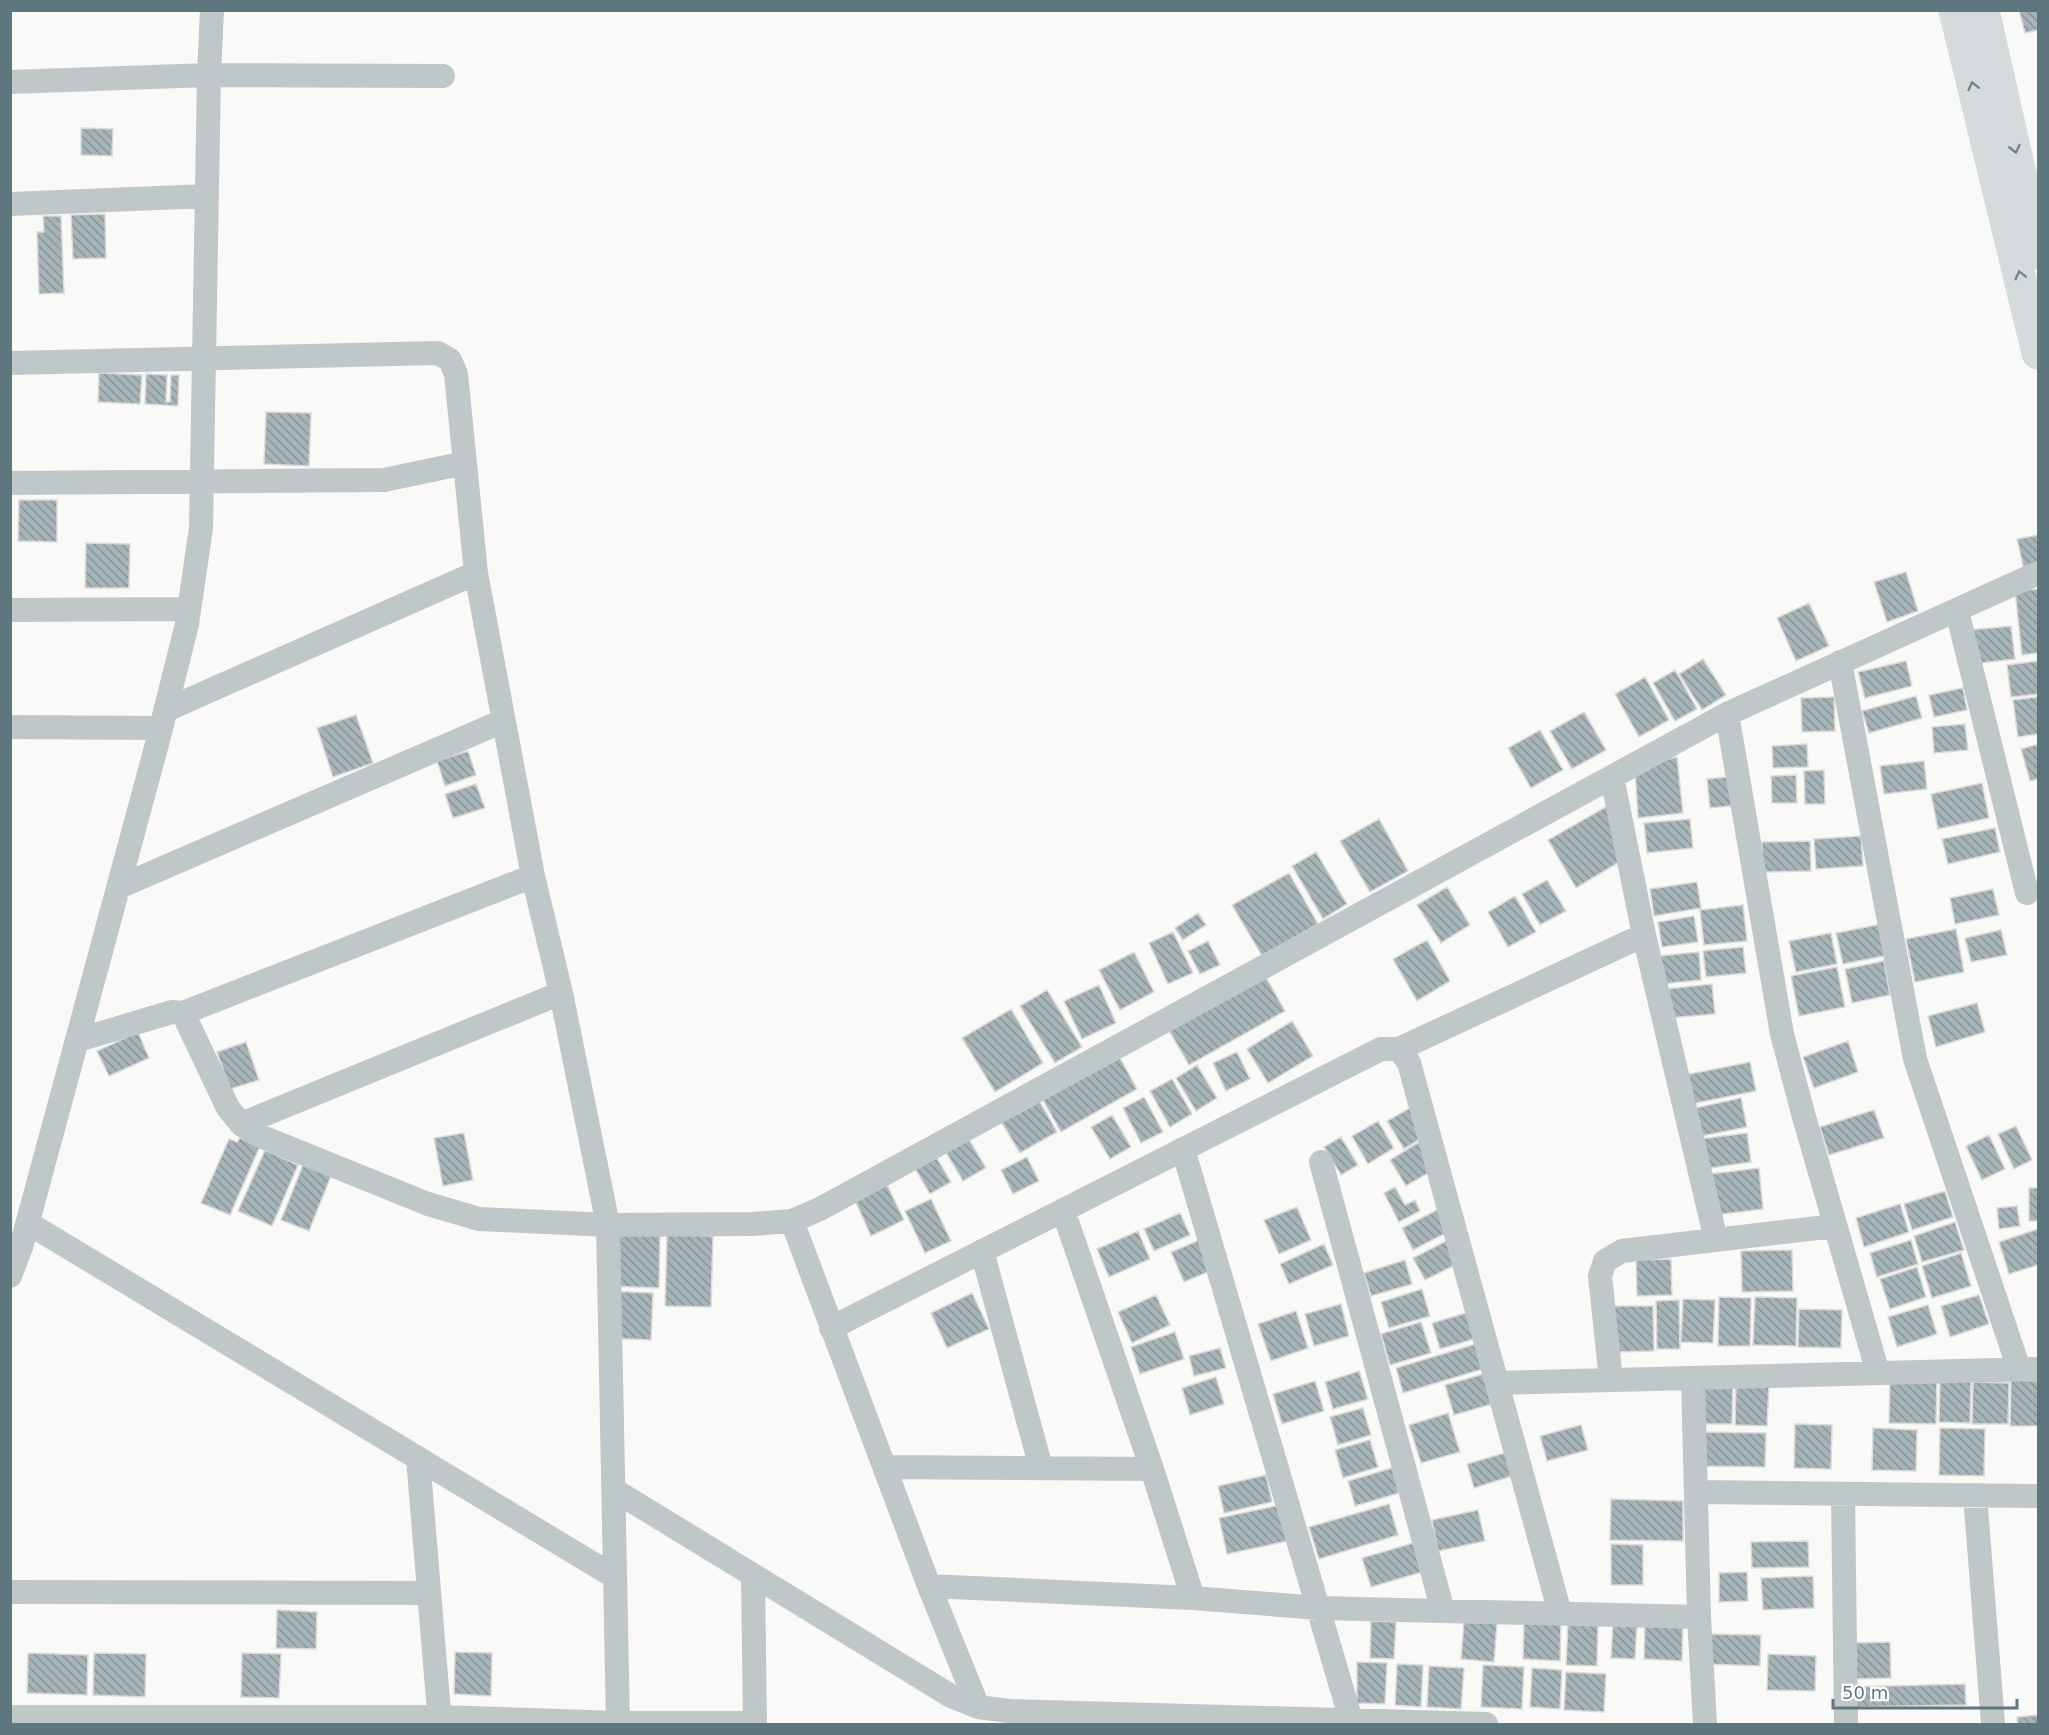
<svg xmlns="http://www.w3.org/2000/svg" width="2049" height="1735" viewBox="0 0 2049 1735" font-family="'DejaVu Sans',sans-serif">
	<defs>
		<pattern id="building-back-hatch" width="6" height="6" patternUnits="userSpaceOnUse" patternTransform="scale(1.5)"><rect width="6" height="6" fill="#a6b4b7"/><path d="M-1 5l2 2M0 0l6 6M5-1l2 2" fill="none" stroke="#8a979a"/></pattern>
	</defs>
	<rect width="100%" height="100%" fill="#f9f9f7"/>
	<!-- building -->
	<path fill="url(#building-back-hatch)" stroke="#dbdbd9" stroke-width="1.5" d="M2019 10H2038V30L2025 33Z
		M81 128 113 129 112 156 81 155Z
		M105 214 106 258 73 259 71 215Z
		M43 216H61L64 293 39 294 37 232H44Z
		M99 373 142 375 140 404 98 402Z
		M146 374 167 375 166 402H170L171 375H179L178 406 145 404Z
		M266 412 311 413 309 466 264 464Z
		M19 500H57V542L18 541Z
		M2038 535V567L2024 570 2017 539Z
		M86 543 130 544 129 588H85Z
		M1906 572 1918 611 1887 622 1874 582Z
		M2038 589V653L2022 655 2015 591Z
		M1809 603 1829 646 1796 661 1777 618Z
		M2011 626 2015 659 1973 664 1969 630Z
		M1703 659 1726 695 1702 710 1679 674Z
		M1906 661 1912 686 1865 698 1858 672Z
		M2038 661V694L2011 697 2007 665Z
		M1675 670 1697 709 1675 721 1653 683Z
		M1645 677 1669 720 1639 737 1615 694Z
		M1963 688 1967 710 1934 717 1929 695Z
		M1916 696 1922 718 1869 733 1862 711Z
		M1834 697 1835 731 1802 732 1801 698Z
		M2038 697V734L2018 737 2013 700Z
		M1584 712 1606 750 1572 769 1550 731Z
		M356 715 373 763 333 777 317 728Z
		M1965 724 1968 750 1934 753 1932 727Z
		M1540 730 1563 770 1531 788 1508 748Z
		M1807 744 1808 767 1773 768 1772 746Z
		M2038 744V779L2030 781 2021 749Z
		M468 751 476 775 445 786 437 761Z
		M1677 757 1683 813 1638 818 1635 768Z
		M1924 761 1927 789 1884 794 1880 766Z
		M1824 770 1825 804H1805L1804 771Z
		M1796 775 1797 803H1772L1771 776Z
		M1737 776 1740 805 1710 808 1707 779Z
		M1982 783 1989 818 1938 829 1931 794Z
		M476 784 485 808 453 818 445 794Z
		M1609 805 1636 852 1576 888 1548 840Z
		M1379 819 1408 871 1370 892 1340 841Z
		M1690 819 1693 848 1647 853 1644 823Z
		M1995 828 2000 852 1948 864 1942 839Z
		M1861 836 1863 866 1816 869 1814 839Z
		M1810 841 1811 871 1763 872 1762 842Z
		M1316 852 1347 904 1323 919 1292 866Z
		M1289 873 1318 924 1262 956 1232 905Z
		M1547 880 1566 911 1540 925 1522 894Z
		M1697 882 1701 908 1654 916 1650 889Z
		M1447 887 1470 925 1441 943 1417 905Z
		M1993 889 1999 915 1955 924 1950 898Z
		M1515 896 1536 932 1508 947 1488 912Z
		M1743 905 1747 941 1704 945 1700 910Z
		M1198 913 1206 925 1183 940 1175 928Z
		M1694 916 1698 942 1662 947 1658 922Z
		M1882 924 1889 955 1843 964 1836 933Z
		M1956 929 1964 972 1915 982 1906 939Z
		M2001 930 2007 955 1971 962 1965 938Z
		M1173 932 1193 973 1168 984 1149 943Z
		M1831 933 1837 964 1796 972 1789 941Z
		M1427 940 1450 981 1417 1001 1393 959Z
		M1208 941 1220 965 1200 974 1188 951Z
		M1743 947 1746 973 1706 977 1703 951Z
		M1134 952 1154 992 1120 1010 1099 970Z
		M1699 952 1701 980 1661 984 1658 956Z
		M1884 961 1890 995 1852 1003 1845 969Z
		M1837 967 1845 1007 1799 1016 1791 976Z
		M1264 974 1285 1011 1189 1065 1168 1029Z
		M1712 984 1715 1014 1669 1018 1666 989Z
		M1099 985 1116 1023 1082 1039 1064 1001Z
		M1047 990 1082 1047 1055 1063 1020 1006Z
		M1977 1003 1985 1032 1936 1047 1928 1016Z
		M1011 1009 1043 1063 995 1092 962 1038Z
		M1292 1021 1313 1056 1268 1083 1247 1049Z
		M138 1032 149 1058 109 1076 97 1051Z
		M1848 1041 1858 1072 1814 1088 1803 1057Z
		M246 1042 259 1080 230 1089 217 1052Z
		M1115 1049 1137 1089 1061 1132 1039 1093Z
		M1237 1052 1250 1079 1226 1091 1213 1063Z
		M1750 1062 1756 1091 1691 1104 1685 1075Z
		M1197 1065 1217 1098 1196 1111 1176 1078Z
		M1172 1079 1192 1114 1170 1127 1150 1091Z
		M1037 1097 1057 1132 1020 1153 999 1118Z
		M1144 1097 1163 1132 1141 1143 1123 1108Z
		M1741 1098 1747 1127 1701 1136 1695 1108Z
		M1417 1104 1433 1131 1404 1149 1387 1121Z
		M1874 1110 1884 1138 1829 1155 1820 1127Z
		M1112 1115 1131 1147 1110 1159 1091 1127Z
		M1378 1121 1394 1148 1368 1164 1352 1136Z
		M2016 1126 2032 1160 2014 1169 1998 1134Z
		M464 1133 473 1180 443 1186 434 1138Z
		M1747 1133 1751 1162 1704 1169 1700 1139Z
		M1989 1135 2005 1169 1982 1180 1966 1146Z
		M967 1136 986 1168 963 1181 944 1149Z
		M1341 1137 1358 1165 1341 1175 1324 1147Z
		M240 1138 260 1146 230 1215 201 1203 229 1139 237 1142Z
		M1419 1142 1435 1169 1406 1186 1390 1160Z
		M265 1150 298 1165 272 1226 238 1211Z
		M935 1155 951 1182 930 1194 914 1167Z
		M1027 1157 1039 1181 1013 1194 1001 1170Z
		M305 1160 333 1171 309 1231 281 1220Z
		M1759 1168 1763 1209 1707 1216 1702 1175Z
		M887 1185 904 1220 871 1236 855 1200Z
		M1395 1187 1405 1205 1415 1200 1420 1211 1399 1222 1384 1193Z
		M2029 1188H2038V1221H2029Z
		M1945 1191 1953 1217 1912 1230 1904 1204Z
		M931 1199 951 1241 925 1253 905 1211Z
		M1900 1204 1909 1232 1864 1247 1856 1218Z
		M2017 1206 2020 1226 1999 1229 1997 1208Z
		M1297 1207 1311 1240 1279 1254 1264 1220Z
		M1437 1210 1448 1232 1413 1250 1402 1228Z
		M1180 1213 1190 1235 1154 1251 1144 1229Z
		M1955 1222 1964 1250 1922 1262 1914 1236Z
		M2038 1229V1265L2009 1274 1999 1242Z
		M1138 1231 1150 1259 1109 1277 1097 1249Z
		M610 1233 660 1234 659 1288 608 1286Z
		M667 1235 713 1236 711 1307 665 1306Z
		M1202 1239 1215 1269 1184 1282 1171 1252Z
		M1448 1240 1459 1263 1425 1280 1413 1258Z
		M1911 1240 1918 1264 1877 1277 1870 1253Z
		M1324 1244 1333 1265 1289 1284 1280 1264Z
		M1792 1250 1793 1291 1742 1292 1741 1251Z
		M1961 1253 1971 1286 1932 1298 1922 1266Z
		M1671 1259 1672 1295 1637 1296 1636 1260Z
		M1405 1260 1412 1284 1371 1296 1364 1273Z
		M1917 1267 1926 1297 1890 1309 1880 1279Z
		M1422 1289 1430 1316 1389 1328 1381 1302Z
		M607 1291 653 1293 651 1340 606 1338Z
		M972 1293 989 1329 947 1348 931 1313Z
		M1156 1295 1170 1325 1132 1343 1118 1312Z
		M1979 1295 1989 1324 1950 1337 1941 1306Z
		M1719 1297 1751 1298 1750 1346H1718Z
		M1755 1297 1797 1298 1796 1346 1753 1345Z
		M1683 1299 1715 1300 1713 1343 1681 1342Z
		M1679 1300 1680 1349H1657L1656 1301Z
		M1341 1304 1349 1336 1314 1346 1305 1314Z
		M1928 1305 1937 1334 1897 1347 1888 1317Z
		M1612 1306H1653L1654 1351 1613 1352Z
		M1799 1309 1842 1310 1841 1348 1798 1347Z
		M1296 1311 1308 1348 1271 1361 1258 1324Z
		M1466 1313 1474 1339 1440 1349 1432 1323Z
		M1421 1322 1431 1353 1390 1365 1381 1334Z
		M1175 1332 1184 1359 1140 1374 1131 1347Z
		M1476 1344 1483 1369 1403 1393 1396 1368Z
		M1220 1348 1226 1368 1194 1376 1189 1356Z
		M1359 1371 1368 1399 1333 1409 1325 1382Z
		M1494 1371 1503 1401 1454 1415 1445 1385Z
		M1890 1375 1937 1376 1936 1424 1889 1423Z
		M1216 1377 1224 1404 1190 1415 1182 1388Z
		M1940 1380 1971 1381 1970 1423 1939 1422Z
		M2011 1380 2038 1381V1426H2010Z
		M1315 1381 1324 1411 1282 1424 1273 1394Z
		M1973 1382 2009 1383 2008 1424H1972Z
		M1700 1383 1733 1384 1732 1424H1699Z
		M1736 1383 1769 1384 1767 1426 1735 1425Z
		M1363 1408 1371 1435 1338 1445 1330 1417Z
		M1448 1413 1460 1452 1421 1463 1409 1425Z
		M1795 1424 1832 1425 1831 1469 1794 1468Z
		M1581 1425 1588 1450 1547 1461 1540 1436Z
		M1873 1428 1917 1430 1916 1471 1872 1470Z
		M1940 1428 1985 1429 1984 1476 1939 1475Z
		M1699 1432 1766 1433 1765 1467 1698 1466Z
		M1370 1440 1378 1467 1343 1478 1335 1450Z
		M1511 1451 1518 1474 1474 1488 1467 1464Z
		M1392 1468 1399 1493 1355 1506 1348 1481Z
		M1266 1475 1272 1502 1224 1513 1218 1486Z
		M1611 1499 1683 1501V1541L1610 1540Z
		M1389 1504 1398 1535 1319 1559 1309 1527Z
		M1280 1505 1288 1541 1227 1554 1219 1518Z
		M1478 1510 1485 1541 1438 1551 1432 1520Z
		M1808 1541 1809 1567 1752 1568 1751 1542Z
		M1413 1543 1422 1572 1371 1587 1362 1558Z
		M1611 1544 1643 1545V1585H1611Z
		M1747 1572 1748 1601 1719 1602V1573Z
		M1813 1576 1814 1608 1763 1610 1761 1578Z
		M277 1610 317 1612 316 1649 276 1648Z
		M1645 1619 1683 1620 1682 1661 1644 1659Z
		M1371 1621 1396 1622 1394 1659 1370 1658Z
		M1464 1621 1497 1623 1494 1662 1461 1659Z
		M1524 1621 1561 1623 1560 1661 1523 1659Z
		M1613 1622 1637 1623 1635 1659 1611 1658Z
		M1568 1623H1598L1597 1666 1566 1665Z
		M1706 1634 1761 1635 1760 1666 1705 1664Z
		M1890 1642 1891 1678 1850 1679V1643Z
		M455 1652 492 1653 491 1696 454 1694Z
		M28 1653 88 1655 87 1695 27 1693Z
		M94 1653 146 1654 145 1697 93 1695Z
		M242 1653 281 1654 279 1698 241 1697Z
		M1768 1654 1816 1656 1815 1691 1767 1690Z
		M1357 1662 1387 1663 1385 1704 1357 1703Z
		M1397 1664 1423 1665 1421 1707 1395 1705Z
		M1483 1665 1524 1667 1522 1709 1481 1707Z
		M1429 1666 1464 1668 1461 1709 1427 1707Z
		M1532 1668 1562 1670 1560 1709 1530 1707Z
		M1566 1672 1606 1674 1604 1712 1564 1710Z
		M1965 1684 1966 1705 1852 1707 1851 1687Z
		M2038 1715V1724H2018L2017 1717Z"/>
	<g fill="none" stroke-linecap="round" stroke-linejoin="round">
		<!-- minor -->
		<path stroke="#c0c7c9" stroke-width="24" d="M10 82 209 75 443 76
			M10 204 207 196
			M10 363 438 353 450 360 456 374 476 573 533 876 561 993 608 1225 618 1723
			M10 483 384 480 465 463
			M10 610 189 609
			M1957 611 2027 893
			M1840 662 1915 1059 2019 1369
			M166 710 476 573
			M1727 714 1782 1034 1804 1117 1878 1373
			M10 727 161 728
			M1612 777 1644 935 1716 1240
			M119 887 503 721
			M183 1013 533 876
			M78 1040 172 1012 183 1013 228 1108 241 1124 260 1136 428 1204 479 1219 608 1225 752 1224 792 1221 820 1209 1727 714 2038 573
			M1399 1049 1644 935
			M241 1124 561 993
			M1183 1149 1351 1720
			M1321 1162 1443 1611
			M1063 1210 1152 1469 1193 1598
			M792 1221 929 1586 978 1707
			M28 1223 615 1577
			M982 1251 1041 1468
			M10 1276 21 1247 157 744 187 624 201 528 209 75 212 10
			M831 1328 1381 1049H1399L1409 1063 1560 1613
			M1693 1378 1699 1617 1705 1724
			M1611 1380 1600 1276 1605 1261 1622 1251 1835 1226
			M1498 1383 2038 1369
			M418 1458 440 1724
			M886 1467 1152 1469
			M614 1490 951 1696 978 1707 1009 1711 1486 1724
			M1696 1492 2038 1496
			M1843 1495 1846 1724
			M1975 1495 1993 1724
			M753 1576 755 1724
			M929 1586 1193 1598 1318 1608 1699 1617
			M10 1592 429 1593
			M10 1717H439L618 1723H755"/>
		<!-- secondary -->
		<path stroke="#d5dbdd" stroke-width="33" d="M1955 10 2038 353
			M1983 10 2038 253"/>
	</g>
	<!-- one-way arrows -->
	<defs><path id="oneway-chevron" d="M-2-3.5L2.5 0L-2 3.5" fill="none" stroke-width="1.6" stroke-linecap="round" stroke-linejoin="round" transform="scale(1.5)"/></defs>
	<g stroke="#70868c">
		<use href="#oneway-chevron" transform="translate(1973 86) rotate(-103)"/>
		<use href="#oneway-chevron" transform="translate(2015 149) rotate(77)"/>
		<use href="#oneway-chevron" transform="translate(2020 275) rotate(-104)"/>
	</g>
	<!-- border -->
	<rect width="2049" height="1735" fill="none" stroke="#5e777e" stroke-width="24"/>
	<!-- scale -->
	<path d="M1833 1699v9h184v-9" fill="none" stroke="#5e777e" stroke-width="3"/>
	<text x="1842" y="1699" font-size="18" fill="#5e777e" stroke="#ffffff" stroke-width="4.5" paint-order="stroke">50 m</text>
</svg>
